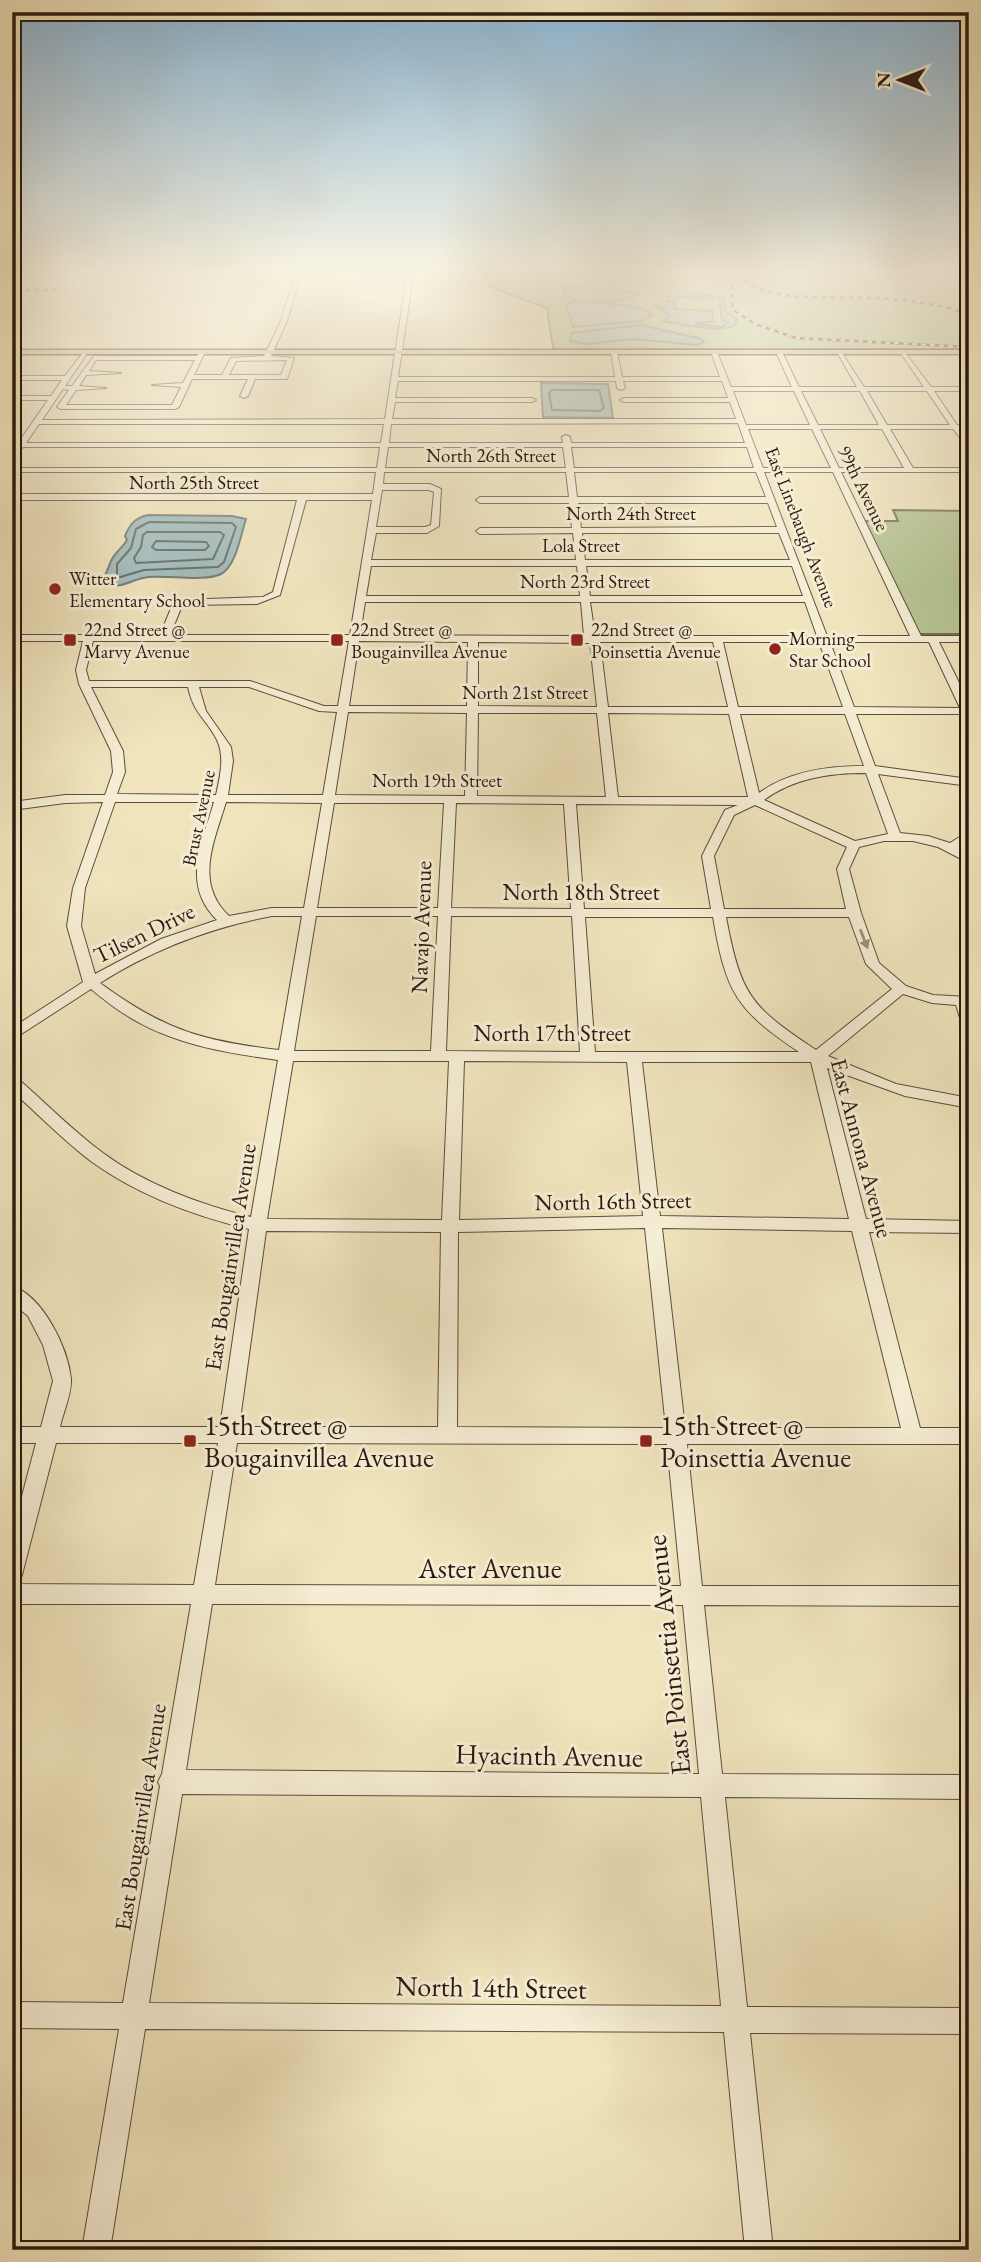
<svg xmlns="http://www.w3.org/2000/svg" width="981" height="2262" viewBox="0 0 981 2262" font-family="'EB Garamond',serif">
	<rect width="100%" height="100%" fill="#f0e4bd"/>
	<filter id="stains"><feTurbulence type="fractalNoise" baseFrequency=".00286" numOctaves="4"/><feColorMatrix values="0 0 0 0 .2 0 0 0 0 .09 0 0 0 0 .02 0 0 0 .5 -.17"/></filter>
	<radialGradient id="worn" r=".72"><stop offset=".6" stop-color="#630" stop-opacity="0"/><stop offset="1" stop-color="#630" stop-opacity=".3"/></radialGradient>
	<!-- green -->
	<path fill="#b6c593" stroke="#707052" stroke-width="2" d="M514 271H969V349H556L553 348 547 308 490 287 486 274H513Z
		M893 510 969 511V634H916L863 521H898Z"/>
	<!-- water -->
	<path fill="#a0bbbd" stroke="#717b78" stroke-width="2" d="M567 288H614L639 294C619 304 584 306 565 295L564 290Z
		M706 295 724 298 726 312 737 319 735 325C719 334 682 324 663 321L669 317 666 311 653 306 666 307 667 302H675V309L712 311 713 321 694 324 722 327 727 323 722 319 719 298 677 297 675 301H667L666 297Z
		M572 302C592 303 639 302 652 315L642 321 573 327 566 304Z
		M641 325 701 339 704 342 697 345 632 339 588 344 570 341 572 333Z
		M541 383 608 384 613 418 543 417Z
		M148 515 232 516 246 519C241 534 236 566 221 574 205 582 168 575 149 577 132 578 118 593 102 581 107 573 108 567 112 559 116 552 123 547 127 540L125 536C130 524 135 518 148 515Z"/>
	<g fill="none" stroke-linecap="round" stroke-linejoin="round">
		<!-- shore -->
		<path stroke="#656b67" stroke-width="2" d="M552 390H599L604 408 600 411 552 410 549 393Z
			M149 522 232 523 236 527 224 562 218 567 144 570 117 578V564L131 548 136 529Z
			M147 532H220L224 535 213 559 136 563 134 558 141 547 143 535Z
			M156 541 206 542 209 546 205 550H156L152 547Z"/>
		<defs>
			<path id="minor" d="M296 271H414L398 377H615L611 352 614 350 617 352 622 377H720L711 352 714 350 717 352 731 387H792L776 352 779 350 782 352 799 387H857L837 352 840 350 864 387H924L900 352 903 350 931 387H969V391H934L957 425H969V429H961L969 441V449L953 429H890L913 468H969V472H841L921 636H969V642H939L969 703V718L963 714H856L875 766 969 779V786L878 774 900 833 928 836 950 843 969 831V841L959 848 969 853V863L938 847 913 841H884L859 847 849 869 861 913 879 963 906 986 933 995 969 997V1029L962 1024 956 1005 932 1003 903 994 828 1056 896 1084 969 1098V1108L905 1096 827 1068 866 1219 969 1221V1233L869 1232 920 1428H969V1444H687L702 1586H969V1606L704 1605 722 1774 969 1775V1799L725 1797 747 2007 969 2008V2034L750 2033 773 2250H745L724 2032 145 2029 110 2250H82L119 2029 12 2028V2002L123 2003 160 1786 158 1782 162 1774 191 1604H12V1534L36 1443H12V1427H41L53 1381 43 1345 28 1316 12 1303V1286C43 1296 68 1348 71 1379 72 1393 63 1413 60 1427H220L249 1229C194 1216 138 1195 92 1162 64 1141 38 1114 12 1091V1077L17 1078C46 1103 73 1131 103 1153 145 1184 201 1205 251 1217L278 1060C226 1053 171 1044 126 1015 114 1008 102 998 91 989L12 1040V1028L83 982 67 926 73 888 103 802 65 803 12 810V802L65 795H105L113 772 111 751 79 684 76 670 83 641H12V635H160L172 606 180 600 263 597 273 592 297 500H12V494H373L376 472H12V468H377L380 447H23L12 460V452L48 400H12V396H51L62 380H12V376H65L85 350 88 352 65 386H72L94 356H197L202 350 205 352 194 375H222L231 358 264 356 281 321ZM301 273 407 275 385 419 42 420 63 389 69 390 57 407 61 409H175L179 407 192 379H248L240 396 244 398 248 396 255 379H287L294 358 271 356 287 321ZM96 360H195L183 383 152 385 181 387 172 405H66L76 390 106 388 79 386 86 375 121 373 89 371ZM287 360 281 375H229L236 361ZM398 381H616L617 388 621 390 625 388 623 381H722L728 398H624L620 400 624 402H730L736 419H392L395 402H532L536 400 532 398H395ZM733 391H794L810 425H746ZM801 391H860L879 425H818ZM867 391H927L950 425H887ZM738 423 745 443H571L570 437 566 435 562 437 563 443H389L391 424ZM39 424H384L381 443H26ZM748 429H812L831 468H763ZM820 429H882L904 468H839ZM388 447H563L566 468H385ZM571 447H747L754 468H574ZM384 472H566L569 497H480L476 500 480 503H569L572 528H480L476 531 480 534 573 533 576 560H371L376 533H427L439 526 441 489 430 484H383ZM574 472H756L766 497H577ZM764 472H833L910 636H827ZM382 490H429L434 492 431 525 425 527H376ZM306 500H372L350 635H170L181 608 185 605 257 604 280 595ZM578 503H768L777 527 581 528ZM582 533H779L790 560H585ZM371 566H577L580 596H366ZM586 566H792L803 596H590ZM365 602H581L584 636 360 635ZM590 602H805L817 636H595ZM93 641H349L338 706H324L250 681H89L86 670ZM359 641 468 642 467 706H349ZM478 642 590 643 597 707 478 706ZM600 642H713L728 707H608ZM723 642H819L843 707H738ZM830 642H929L960 708 854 707ZM91 687H188C194 715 206 718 217 740 225 757 220 777 216 795L117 794 125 772 123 751ZM199 687H249L319 711 337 712 323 795H228L233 761 231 747 206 711ZM348 712 467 713 465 796 335 795ZM478 713H597L606 797 477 796ZM608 713 729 714 748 797H618ZM740 714H845L864 766C828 766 789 771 759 793ZM866 773 888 834 855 841 764 800C794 778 829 773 866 773ZM115 802H214C202 843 181 885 217 920L161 939 95 974 81 926 85 888ZM226 802 322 803 304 908H272L229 916C194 883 214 842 226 802ZM334 803H444L438 908H317ZM456 803 564 804 571 909 451 908ZM576 804 738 805 725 810 702 856 711 909H584ZM755 805 847 847 837 869 846 909H724L714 856 734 815ZM272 916H302L279 1050C202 1041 164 1030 100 983 154 949 210 928 272 916ZM316 916H438L431 1051H294ZM451 916H572L580 1052 446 1051ZM585 917H713C726 992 735 1009 799 1052H595ZM726 917H849L866 964 892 989 816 1050C750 1006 741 996 726 917ZM293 1061H449L442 1220 267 1219ZM464 1061 627 1062 643 1216 459 1220ZM642 1062H811L849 1219 660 1216ZM645 1228 666 1428 457 1427 458 1232ZM662 1228 852 1231 901 1428H685ZM266 1231 441 1232 438 1427H239ZM56 1443H218L194 1585 13 1584 19 1582 22 1575ZM237 1443 667 1444 681 1586 215 1585ZM212 1604 683 1605 699 1774 186 1770ZM182 1794 701 1797 721 2006 149 2003Z"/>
			<path id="major" d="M12 350H969V354H12Z"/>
		</defs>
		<!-- minor casing -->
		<use href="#minor" stroke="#5c4d3c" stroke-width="2"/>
		<!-- major casing -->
		<use href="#major" stroke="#2a1b11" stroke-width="3"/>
		<!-- minor -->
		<use href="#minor" fill="#f5edd4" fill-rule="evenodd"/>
		<!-- major -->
		<use href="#major" fill="#e8c27e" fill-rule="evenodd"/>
		<defs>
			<path id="rail" d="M731 271 733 310 755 324 796 338 969 347
				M734 271C762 307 837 295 879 298 909 300 940 304 969 314
				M12 290H56"/>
		</defs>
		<!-- rail casing -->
		<use href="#rail" stroke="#2a1b11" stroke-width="2.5"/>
		<!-- rail -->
		<use href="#rail" stroke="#f5edd4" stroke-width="2" stroke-dasharray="4.5" stroke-linecap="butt"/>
	</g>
	<!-- one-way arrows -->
	<defs><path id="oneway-solid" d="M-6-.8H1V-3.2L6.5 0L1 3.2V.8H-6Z" transform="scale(1.75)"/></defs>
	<use fill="#9a8e7c" href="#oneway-solid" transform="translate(864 939) rotate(69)"/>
	<!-- sky -->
	<linearGradient id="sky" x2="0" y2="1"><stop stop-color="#8bb7d7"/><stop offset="0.46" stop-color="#f8f3e1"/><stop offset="1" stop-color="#f8f3e1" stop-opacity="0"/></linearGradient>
	<rect width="981" height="588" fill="url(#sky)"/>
	<!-- markers -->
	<g fill="#8f2418" stroke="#f5edd4" stroke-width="2.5">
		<circle cx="55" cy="589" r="7"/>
		<rect x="63" y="633" width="14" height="14" rx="3.5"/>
		<rect x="330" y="633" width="14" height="14" rx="3.5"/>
		<rect x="570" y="633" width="14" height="14" rx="3.5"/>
		<circle cx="775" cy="649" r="7"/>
		<rect x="183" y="1434" width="14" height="14" rx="3.5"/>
		<rect x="639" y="1434" width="14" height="14" rx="3.5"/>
	</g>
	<g text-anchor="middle" stroke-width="6" stroke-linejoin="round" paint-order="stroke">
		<!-- far-street labels -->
		<g font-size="19" fill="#2a1b11" stroke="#f5edd4">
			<text x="491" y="462">North 26th Street</text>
			<text x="194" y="489">North 25th Street</text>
			<text transform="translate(864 488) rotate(64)" y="7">99th Avenue</text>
			<text x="631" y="520">North 24th Street</text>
			<text transform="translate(802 527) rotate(69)" y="7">East Linebaugh Avenue</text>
			<text x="581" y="552">Lola Street</text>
			<text x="585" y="588">North 23rd Street</text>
			<text x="525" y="699">North 21st Street</text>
			<text x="437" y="787">North 19th Street</text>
			<text transform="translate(198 818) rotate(-78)" y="7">Brust Avenue</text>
		</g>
		<!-- far-poi labels -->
		<g font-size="19" fill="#2a1b11" stroke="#f5edd4" text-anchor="start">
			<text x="69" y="585">Witter<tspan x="69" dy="22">Elementary School</tspan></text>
			<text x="84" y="636">22nd Street @<tspan x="84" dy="22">Marvy Avenue</tspan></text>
			<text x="351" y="636">22nd Street @<tspan x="351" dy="22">Bougainvillea Avenue</tspan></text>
			<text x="591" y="636">22nd Street @<tspan x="591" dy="22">Poinsettia Avenue</tspan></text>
			<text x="789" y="645">Morning<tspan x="789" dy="22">Star School</tspan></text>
		</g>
		<!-- street labels -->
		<g font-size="23" fill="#2a1b11" stroke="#f5edd4">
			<text x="581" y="900">North 18th Street</text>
			<text transform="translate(421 927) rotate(-88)" y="8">Navajo Avenue</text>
			<text transform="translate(144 933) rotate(-26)" y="8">Tilsen Drive</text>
			<text x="552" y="1041">North 17th Street</text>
			<text transform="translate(862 1148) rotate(75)" y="8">East Annona Avenue</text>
			<text transform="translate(613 1201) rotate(-1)" y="8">North 16th Street</text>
			<text transform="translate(230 1257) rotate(-81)" y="8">East Bougainvillea Avenue</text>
			<text transform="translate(140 1817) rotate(-81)" y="8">East Bougainvillea Avenue</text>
		</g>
		<!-- near-poi labels -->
		<g font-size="28" fill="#2a1b11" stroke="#f5edd4" text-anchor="start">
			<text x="204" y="1435">15th Street @<tspan x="204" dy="32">Bougainvillea Avenue</tspan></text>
			<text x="660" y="1435">15th Street @<tspan x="660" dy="32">Poinsettia Avenue</tspan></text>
		</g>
		<!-- near-street labels -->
		<g font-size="28" fill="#2a1b11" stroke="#f5edd4">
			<text x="490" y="1578">Aster Avenue</text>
			<text transform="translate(668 1655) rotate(-96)" y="10">East Poinsettia Avenue</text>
			<text transform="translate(549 1755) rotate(1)" y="10">Hyacinth Avenue</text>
			<text transform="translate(491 1987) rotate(1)" y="10">North 14th Street</text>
		</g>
	</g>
	<!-- margin -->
	<rect width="981" height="2262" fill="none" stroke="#f0e4bd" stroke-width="42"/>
	<rect x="14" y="14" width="953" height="2234" fill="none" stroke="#2a1b11" stroke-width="3.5"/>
	<rect x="21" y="21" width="939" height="2220" fill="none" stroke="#2a1b11" stroke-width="2"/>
	<!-- north arrow -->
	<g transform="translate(900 80) rotate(270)" stroke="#f5edd4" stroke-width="5" paint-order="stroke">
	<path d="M0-5L12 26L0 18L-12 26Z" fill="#2a1b11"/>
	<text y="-10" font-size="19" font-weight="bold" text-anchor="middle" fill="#2a1b11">N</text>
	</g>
	<rect width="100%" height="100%" filter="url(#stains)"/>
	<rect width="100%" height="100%" fill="url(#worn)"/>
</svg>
